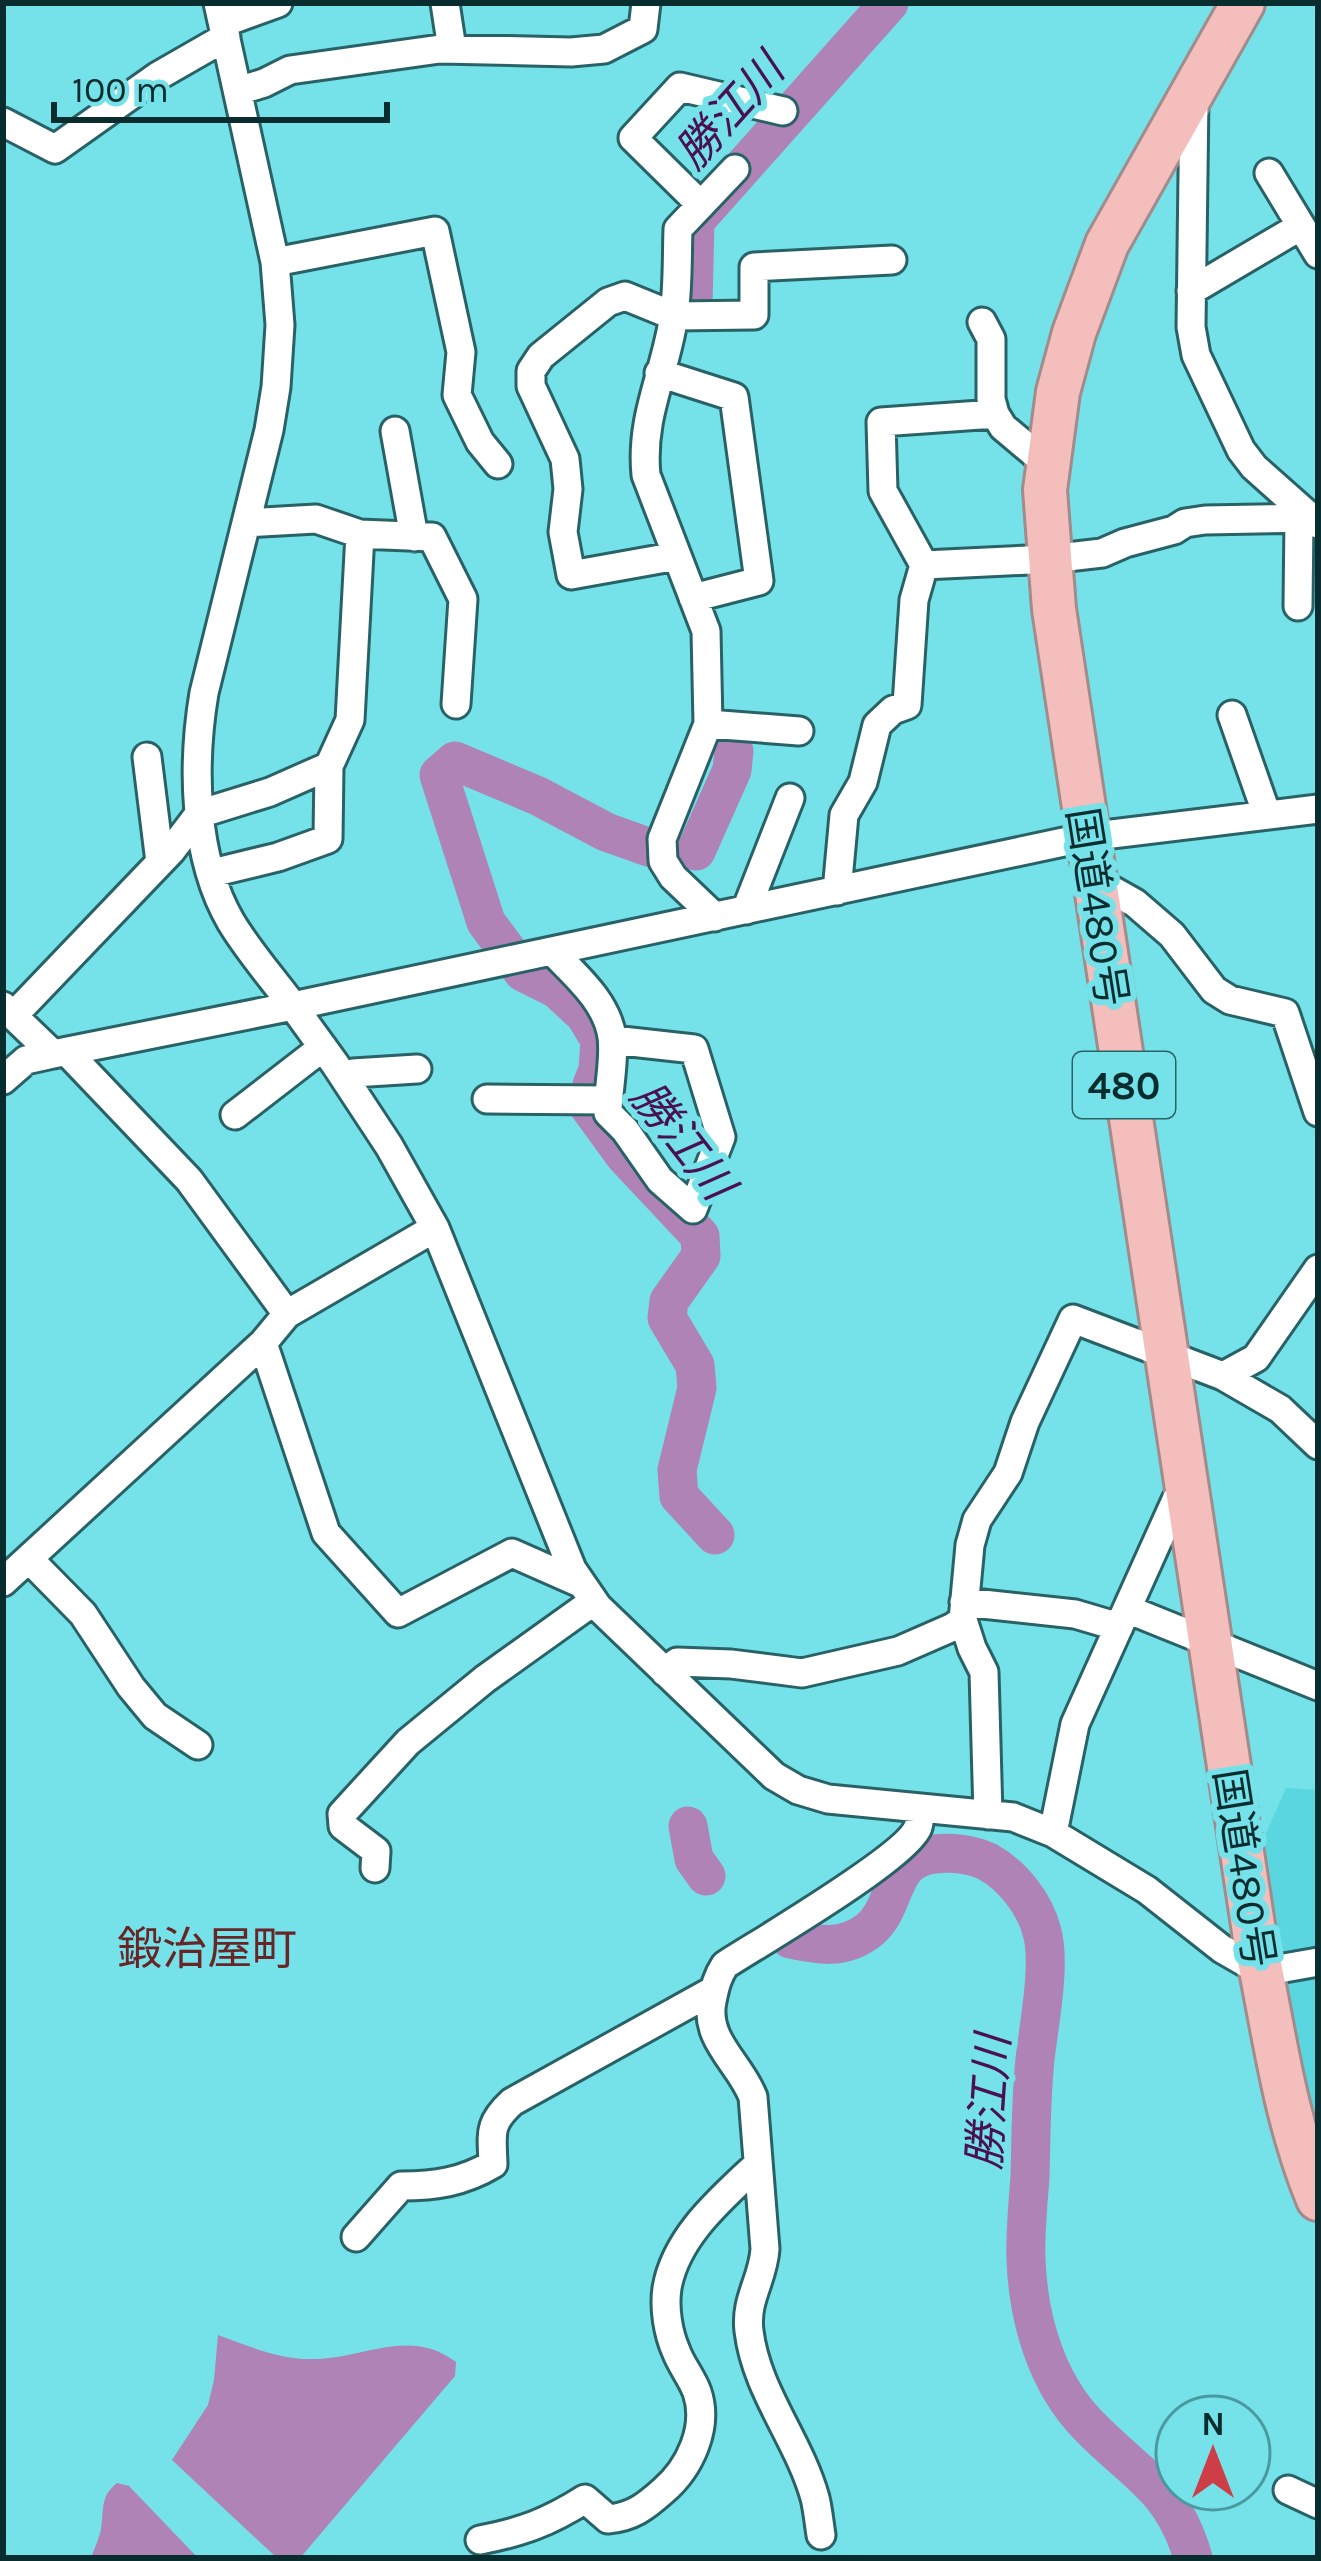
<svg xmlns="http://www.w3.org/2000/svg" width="1321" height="2561" viewBox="0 0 1321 2561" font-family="Karla,'Noto Sans JP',sans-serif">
	<rect width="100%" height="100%" fill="#75e1e9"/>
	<!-- built -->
	<path fill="#59d6df" d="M1286 1788 1318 1790V2156L1258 1851Z"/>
	<!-- water -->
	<path fill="#af83b6" d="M218 2335C248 2346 278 2359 310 2359 363 2360 408 2326 456 2362L455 2376 300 2558H277L172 2460 208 2405 214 2380Z
		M117 2483 129 2486 198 2558H91C94 2549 99 2539 101 2529 104 2510 100 2496 117 2483Z"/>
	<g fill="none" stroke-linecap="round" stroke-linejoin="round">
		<!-- river -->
		<path stroke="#af83b6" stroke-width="39" d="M693 304 695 221 889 3
			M651 848 606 832 538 796 455 761 439 775 486 922 523 972 557 989 585 1015 600 1040 598 1070 592 1085 590 1108 625 1156 700 1236 701 1256 669 1301 667 1318 695 1365 697 1388 677 1470 679 1496 715 1535
			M696 851 732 770 734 751
			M688 1826 694 1859 706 1876
			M790 1939C818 1945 843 1950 868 1931 899 1907 887 1859 934 1854 951 1852 972 1854 988 1862 1013 1876 1035 1904 1042 1932 1051 1964 1039 2024 1035 2059 1031 2098 1031 2138 1030 2177 1028 2204 1025 2232 1026 2259 1028 2318 1046 2382 1088 2425 1135 2474 1173 2487 1193 2558"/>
		<defs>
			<path id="minor" d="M218 3 275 262 280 325 276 387 269 430 204 693C192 765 193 857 231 922 249 952 273 979 293 1006L1087 837 1318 809
				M445 3 452 49
				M223 23 278 3
				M238 91 264 83 290 70 440 49 571 52 604 49 643 29 646 3
				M1194 98 1191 327 1196 355 1241 450 1254 467 1318 524
				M3 122 55 149 158 76 226 37
				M1269 173 1318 254
				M701 205 633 138 680 87 783 111
				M275 262 435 231 461 352 457 395 480 442 498 464
				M1191 291 1301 226
				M982 322 991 339V399L995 414 1003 427 1047 464
				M659 373 734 397 759 581 693 598
				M395 431 414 537
				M246 523 316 519 360 534 432 537 463 599 456 704
				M677 556 571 575 563 532 568 489 565 459 531 386V371L541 356 608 302 625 296 674 316 754 315V267L892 260
				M924 565 1050 559 1102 553 1125 543 1174 530 1185 523 1205 520 1315 518
				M1298 606 1299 518
				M1232 715 1267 815
				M708 724 799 731
				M147 757 160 862
				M212 873 278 857 328 839 329 766 350 720 360 534
				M1094 880 1135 903 1172 935 1214 990 1230 1000 1285 1013 1318 1112
				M837 891 844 815 863 782 877 725 893 710 907 705 914 600 924 565 883 491 881 422 995 414
				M746 910 790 798
				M715 917 673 877 663 861 662 839 708 724 706 631 646 475C640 416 666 372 674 315 678 287 677 257 678 229L735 169
				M553 952C576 976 607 1002 612 1037 615 1061 608 1088 608 1113L625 1130 660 1180 693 1209 721 1137 694 1049 613 1040
				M3 1006 53 1054 293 1006 335 1064 389 1146 435 1228 572 1569 598 1607 774 1776 798 1790 828 1799 1013 1817 1053 1833 1147 1890 1222 1949 1262 1972 1318 1962
				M13 1016 171 851 199 814 270 792 329 766
				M67 1052 189 1180 287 1314
				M345 1079 353 1073 417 1069
				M3 1080 26 1060 53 1054
				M487 1099 608 1100
				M235 1115 323 1047
				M263 1343 326 1533 398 1613 512 1553 582 1584
				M1223 1376 1256 1358 1318 1269
				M30 1560 83 1614 131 1687 155 1716 198 1745
				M3 1582 263 1343 287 1314 435 1228
				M964 1602 1075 1614 1119 1627
				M1127 1609 1318 1686
				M665 1672 677 1662 731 1664 802 1673 898 1651 953 1627 963 1620
				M988 1815 984 1672 972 1648 963 1620 970 1545 977 1520 1008 1473 1025 1422 1073 1319 1223 1376 1280 1409 1318 1445
				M1053 1833 1075 1724 1176 1500 1186 1497
				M375 1868 376 1851 343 1826 342 1814 408 1742 485 1679 594 1601
				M356 2237 401 2186C435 2186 463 2182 493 2164 492 2133 488 2124 512 2102L714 1990
				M1288 2490 1318 2504
				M821 2535C819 2523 818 2510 815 2498 799 2440 756 2391 749 2331 745 2299 763 2280 765 2249L753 2097C740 2063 704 2040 712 2001 715 1987 717 1977 725 1965 759 1943 907 1857 918 1827 920 1821 919 1815 920 1808
				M480 2540C522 2532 549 2522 585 2499L608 2519C632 2517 645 2507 663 2491 690 2468 709 2427 697 2392 692 2378 681 2365 676 2351 668 2333 664 2308 667 2288 676 2236 722 2198 758 2164"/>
			<path id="highway" d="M1243 3 1107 244 1074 333 1058 392 1045 490 1054 609 1256 1945C1274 2031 1284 2117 1318 2199"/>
		</defs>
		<!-- minor casing -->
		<use href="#minor" stroke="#286266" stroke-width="33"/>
		<!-- highway casing -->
		<use href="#highway" stroke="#a18b8b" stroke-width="48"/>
		<!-- minor -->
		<use href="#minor" stroke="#fff" stroke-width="27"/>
		<!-- highway -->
		<use href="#highway" stroke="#f3bebc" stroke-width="42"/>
	</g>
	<g text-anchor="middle" stroke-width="12" stroke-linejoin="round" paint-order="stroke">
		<!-- shield labels -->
		<rect fill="#75e1e9" stroke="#296367" stroke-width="3" x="1073" y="1052" width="102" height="66" rx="9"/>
		<g font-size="39" font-weight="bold" fill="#092d2f">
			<text x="1124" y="1099">480</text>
		</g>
		<!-- street labels -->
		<g font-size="42" fill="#092d2f" stroke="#75e1e9">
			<text transform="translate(1098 907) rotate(81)" y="15">国道480号</text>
			<text transform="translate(1245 1868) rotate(81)" y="15">国道480号</text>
		</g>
		<!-- water labels -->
		<g font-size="45" font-style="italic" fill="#491152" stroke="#75e1e9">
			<text transform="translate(729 111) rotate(-48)" y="16">勝江川</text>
			<text transform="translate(683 1140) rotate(52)" y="16">勝江川</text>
			<text transform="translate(988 2102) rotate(-86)" y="16">勝江川</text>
		</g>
		<!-- neighbourhood labels -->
		<g font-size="45" fill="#692426" stroke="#75e1e9">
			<text x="207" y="1964">鍛治屋町</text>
		</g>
	</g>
	<!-- border -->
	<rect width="1321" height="2561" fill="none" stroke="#092d2f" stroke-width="12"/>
	<!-- north arrow -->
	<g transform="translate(1213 2453)"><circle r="57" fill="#75e1e9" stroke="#4a999f" stroke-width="3"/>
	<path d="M0-9L21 45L0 30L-21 45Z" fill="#cd3e46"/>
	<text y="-18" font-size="33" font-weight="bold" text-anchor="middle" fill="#092d2f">N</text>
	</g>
	<!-- scale -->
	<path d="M54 102v18h333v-18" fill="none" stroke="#092d2f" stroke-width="6"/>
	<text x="72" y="102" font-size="36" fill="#092d2f" stroke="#75e1e9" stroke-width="9" paint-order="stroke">100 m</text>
</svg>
